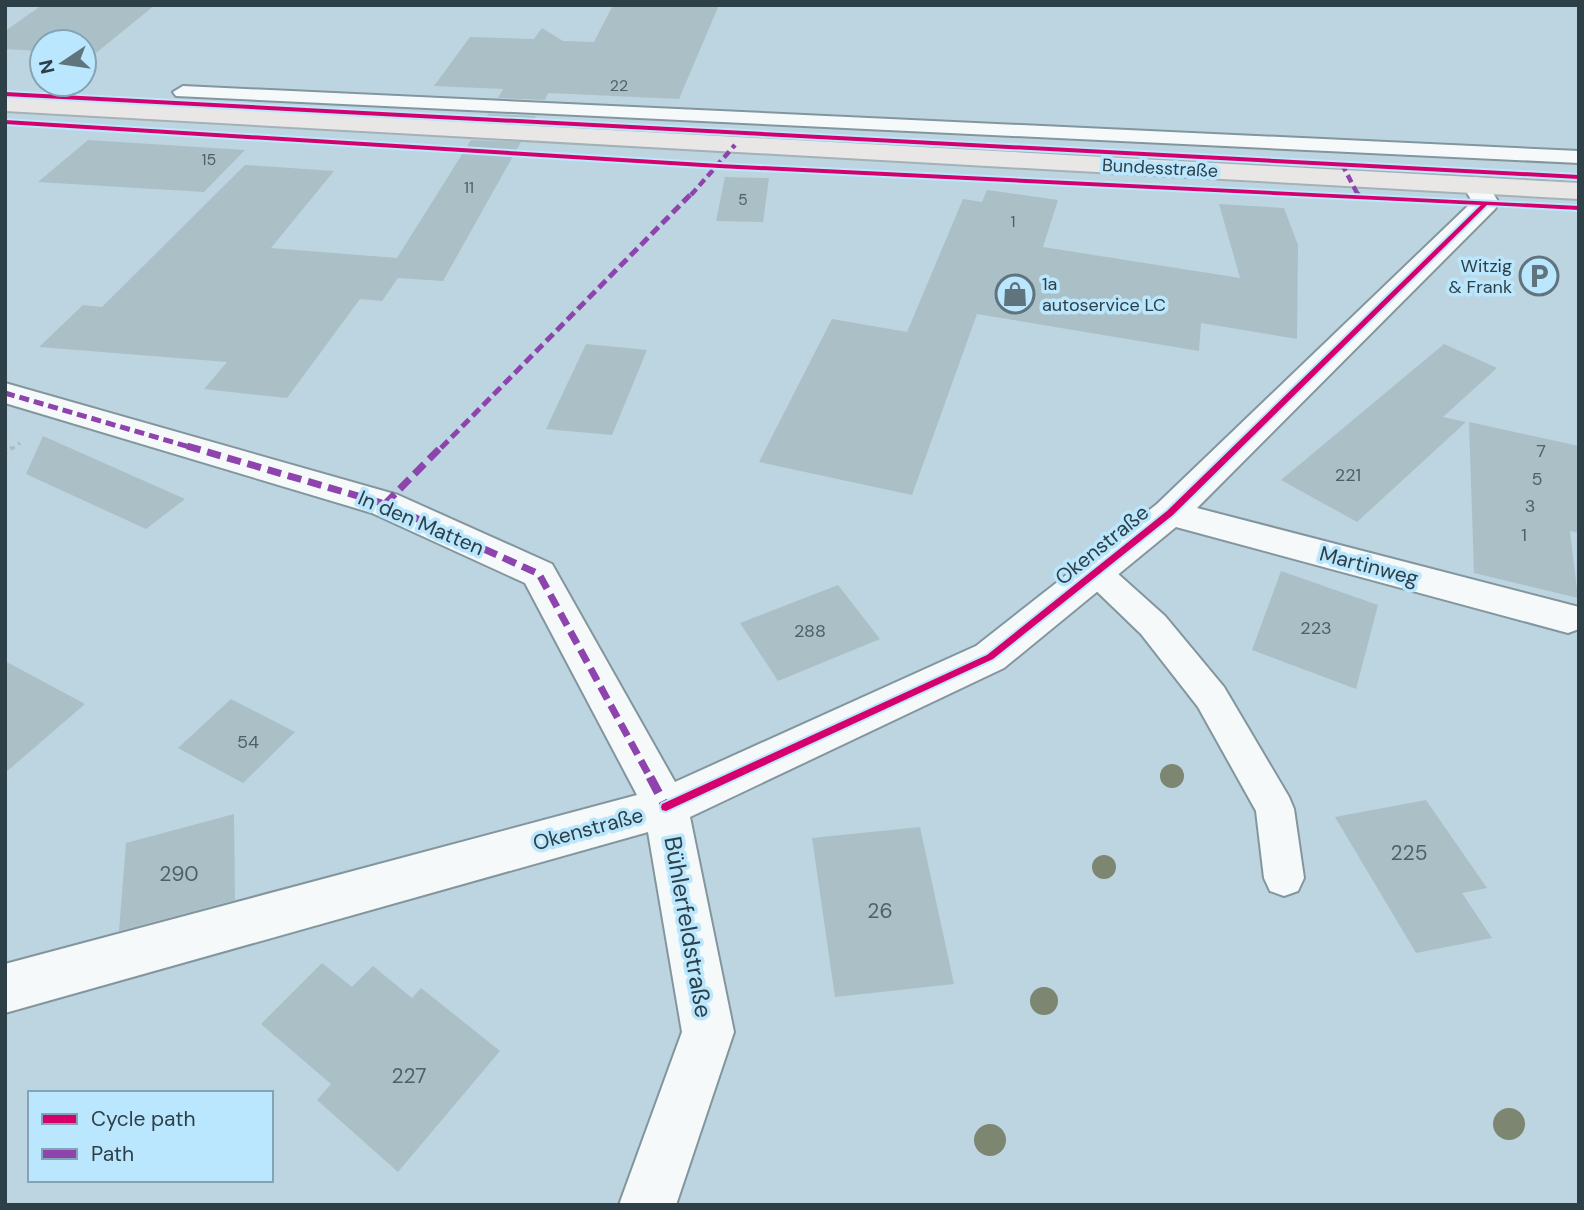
<svg xmlns="http://www.w3.org/2000/svg" width="1584" height="1210" viewBox="0 0 1584 1210" font-family="'DM Sans',sans-serif">
	<rect width="100%" height="100%" fill="#bdd5e0"/>
	<!-- building -->
	<path fill="#abbfc6" d="M42 5H155L96 53 84 52V42H42V51L5 49V31Z
		M613 5H719L679 99 548 93 545 100 498 98 503 89 434 86 470 37 534 39 542 28 563 41 594 42Z
		M488 114 536 116 532 123 484 121Z
		M88 140 245 150 204 192 38 182Z
		M471 140 521 142 443 281 398 278 382 301 360 299 287 398 204 389 227 362 39 347 83 305 102 307 245 165 334 171 271 248 397 258Z
		M725 177 769 178 763 222 716 221Z
		M987 190 1058 200 1043 247 1240 278 1219 204 1284 208 1298 245 1297 339 1201 323 1199 351 977 314 912 495 759 462 832 319 907 332 963 199 982 202Z
		M586 344 647 350 612 435 546 429Z
		M1444 344 1497 368 1443 417 1466 422 1357 522 1281 480Z
		M1469 422 1579 446V533L1570 531 1578 598 1474 573Z
		M43 436 185 499 146 529 26 474Z
		M1281 571 1378 605 1356 689 1252 650Z
		M838 585 880 639 778 681 740 623Z
		M5 661 85 704 5 773Z
		M231 699 295 732 243 783 178 748Z
		M1426 800 1487 888 1462 893 1492 938 1416 953 1335 817Z
		M234 814 235 900 119 931 126 843Z
		M920 827 954 984 835 997 812 838Z
		M322 963 352 987 373 966 412 998 421 988 500 1051 398 1172 317 1100 331 1084 261 1024Z"/>
	<g fill="none" stroke-linecap="round" stroke-linejoin="round">
		<defs>
			<path id="service" d="M183 86 1579 151V163L176 96 173 92Z
				M1096 560 1107 564 1165 616 1224 687 1289 797 1294 809 1304 878 1298 891 1284 896 1270 891 1264 878 1256 811 1198 707 1141 634 1085 580 1080 572 1085 564Z"/>
			<path id="minor" d="M1476 177 1485 180 1499 203 1495 209 1197 508 1579 607V629L1568 633 1176 527 1004 668 690 817 734 1032 676 1205H619L682 1032 648 832 5 1013V964L637 795 525 583 372 513 5 403V383L398 495 552 564 675 782 976 646 1157 504 1472 202 1463 185 1467 180Z"/>
			<path id="primary" d="M5 97 1579 183V199L5 111Z"/>
		</defs>
		<!-- service casing -->
		<use href="#service" stroke="#83969e" stroke-width="4"/>
		<!-- minor casing -->
		<use href="#minor" stroke="#83969e" stroke-width="4"/>
		<!-- primary casing -->
		<use href="#primary" stroke="#a4b1b7" stroke-width="4"/>
		<!-- path-far1 -->
		<path stroke="#aeb8bc" stroke-width="3.5" stroke-dasharray="2 4.5" stroke-linecap="butt" d="M13 448 23 441"/>
		<!-- path -->
		<path stroke="#aeb8bc" stroke-width="4.5" stroke-dasharray="2 5" stroke-linecap="butt" d="M5 453 15 446"/>
		<!-- service -->
		<use href="#service" fill="#f5f9fa" fill-rule="evenodd"/>
		<!-- minor -->
		<use href="#minor" fill="#f5f9fa" fill-rule="evenodd"/>
		<!-- primary -->
		<use href="#primary" fill="#e9e7e5" fill-rule="evenodd"/>
		<!-- quiet-far3 -->
		<path stroke="#8e44ad" stroke-width="4.5" stroke-dasharray="8 4.5" stroke-linecap="butt" d="M1342 164 1358 195
			M691 195 735 145"/>
		<!-- quiet-far2 -->
		<path stroke="#8e44ad" stroke-width="5" stroke-dasharray="10 5" stroke-linecap="butt" d="M1357 193 1359 196
			M5 393 193 448
			M441 448 692 193"/>
		<!-- quiet-far1 -->
		<path stroke="#8e44ad" stroke-width="7" stroke-dasharray="14 7" stroke-linecap="butt" d="M187 446 385 504 539 574 651 779
			M385 504 442 446"/>
		<!-- quiet -->
		<path stroke="#8e44ad" stroke-width="9" stroke-dasharray="18 9" stroke-linecap="butt" d="M650 777 666 807"/>
		<defs>
			<path id="cycleway" d="M5 92 1579 175V179L5 96Z
				M5 120 719 164 1579 206V210L1487 205 1173 515 993 659 666 811 662 810 661 807 662 804 987 655 1167 511 1481 205 719 168 5 124Z"/>
		</defs>
		<!-- cycleway casing -->
		<use href="#cycleway" stroke="#bae7fd" stroke-width="4"/>
		<!-- cycleway -->
		<use href="#cycleway" fill="#d6006c" fill-rule="evenodd"/>
	</g>
	<!-- trees -->
	<g fill="#7c8671">
		<circle cx="1172" cy="776" r="12"/>
		<circle cx="1104" cy="867" r="12"/>
		<circle cx="1044" cy="1001" r="14"/>
		<circle cx="1509" cy="1124" r="16"/>
		<circle cx="990" cy="1140" r="16"/>
	</g>
	<!-- icons -->
	<defs>
		<symbol id="parking-ring" viewBox="-11 -11 22 22"><circle r="9.5" fill="#bae7fd" stroke="#5f747d" stroke-width="1.5"/><path d="M-3.5-5.5H1a3.5 3.5 0 0 1 0 7H-1V5.5H-3.5ZM-1-3.4V-.6H.8a1.4 1.4 0 0 0 0-2.8Z" fill="#5f747d"/></symbol>
		<symbol id="shop-ring" viewBox="-11 -11 22 22"><circle r="9.5" fill="#bae7fd" stroke="#5f747d" stroke-width="1.5"/><path d="M-5-2.5h2.3a2.7 3.5 0 0 1 5.4 0H5L5.5 6h-11ZM-1.5-2.5h3a1.5 2.3 0 0 0-3 0Z" fill="#5f747d"/></symbol>
	</defs>
	<g fill-rule="evenodd">
		<use href="#parking-ring" x="1517" y="254" width="44" height="44"/>
		<use href="#shop-ring" x="993" y="272" width="44" height="44"/>
	</g>
	<g text-anchor="middle" stroke-width="7" stroke-linejoin="round" paint-order="stroke">
		<!-- far-number labels -->
		<g font-size="16" fill="#4e6068">
			<text x="619" y="91">22</text>
			<text x="209" y="165">15</text>
			<text x="469" y="193">11</text>
			<text x="743" y="205">5</text>
			<text x="1013" y="227">1</text>
		</g>
		<!-- far-street labels -->
		<g font-size="18" fill="#2d3f47" stroke="#bae7fd">
			<text transform="translate(1160 168) rotate(3)" y="6">Bundesstraße</text>
		</g>
		<!-- far-poi labels -->
		<g font-size="18" fill="#2d3f47" stroke="#bae7fd" text-anchor="end">
			<text x="1512" y="272">Witzig<tspan x="1512" dy="21">&amp; Frank</tspan></text>
			<text x="1042" y="290" text-anchor="start">1a<tspan x="1042" dy="21">autoservice LC</tspan></text>
		</g>
		<!-- number labels -->
		<g font-size="18" fill="#4e6068">
			<text x="1541" y="457">7</text>
			<text x="1348" y="481">221</text>
			<text x="1537" y="485">5</text>
			<text x="1530" y="512">3</text>
			<text x="1524" y="541">1</text>
			<text x="1316" y="634">223</text>
			<text x="810" y="637">288</text>
			<text x="248" y="748">54</text>
		</g>
		<!-- street labels -->
		<g font-size="21" fill="#2d3f47" stroke="#bae7fd">
			<text transform="translate(421 523) rotate(23)" y="7">In den Matten</text>
			<text transform="translate(1102 545) rotate(-39)" y="7">Okenstraße</text>
			<text transform="translate(1369 566) rotate(15)" y="7">Martinweg</text>
			<text transform="translate(588 829) rotate(-15)" y="7">Okenstraße</text>
		</g>
		<!-- near-number labels -->
		<g font-size="21" fill="#4e6068">
			<text x="1409" y="860">225</text>
			<text x="179" y="881">290</text>
			<text x="880" y="918">26</text>
			<text x="409" y="1083">227</text>
		</g>
		<!-- near-street labels -->
		<g font-size="24" fill="#2d3f47" stroke="#bae7fd">
			<text transform="translate(688 927) rotate(80)" y="8">Bühlerfeldstraße</text>
		</g>
	</g>
	<!-- border -->
	<rect width="1584" height="1210" fill="none" stroke="#2d3f47" stroke-width="14"/>
	<!-- legend -->
	<rect x="28" y="1091" width="245" height="91" fill="#bae7fd" stroke="#82a4b4" stroke-width="2"/>
	<rect x="42" y="1114" width="35" height="10" fill="#d6006c" stroke="#82a4b4" stroke-width="2"/>
	<text x="91" y="1126" font-size="21" fill="#2d3f47">Cycle path</text>
	<rect x="42" y="1149" width="35" height="10" fill="#8e44ad" stroke="#82a4b4" stroke-width="2"/>
	<text x="91" y="1161" font-size="21" fill="#2d3f47">Path</text>
	<!-- north arrow -->
	<g transform="translate(63 63) rotate(257)"><circle r="33" fill="#bae7fd" stroke="#82a4b4" stroke-width="2"/>
	<path d="M0-5L12 26L0 18L-12 26Z" fill="#5f747d"/>
	<text y="-10" font-size="19" font-weight="bold" text-anchor="middle" fill="#2d3f47">N</text>
	</g>
</svg>
